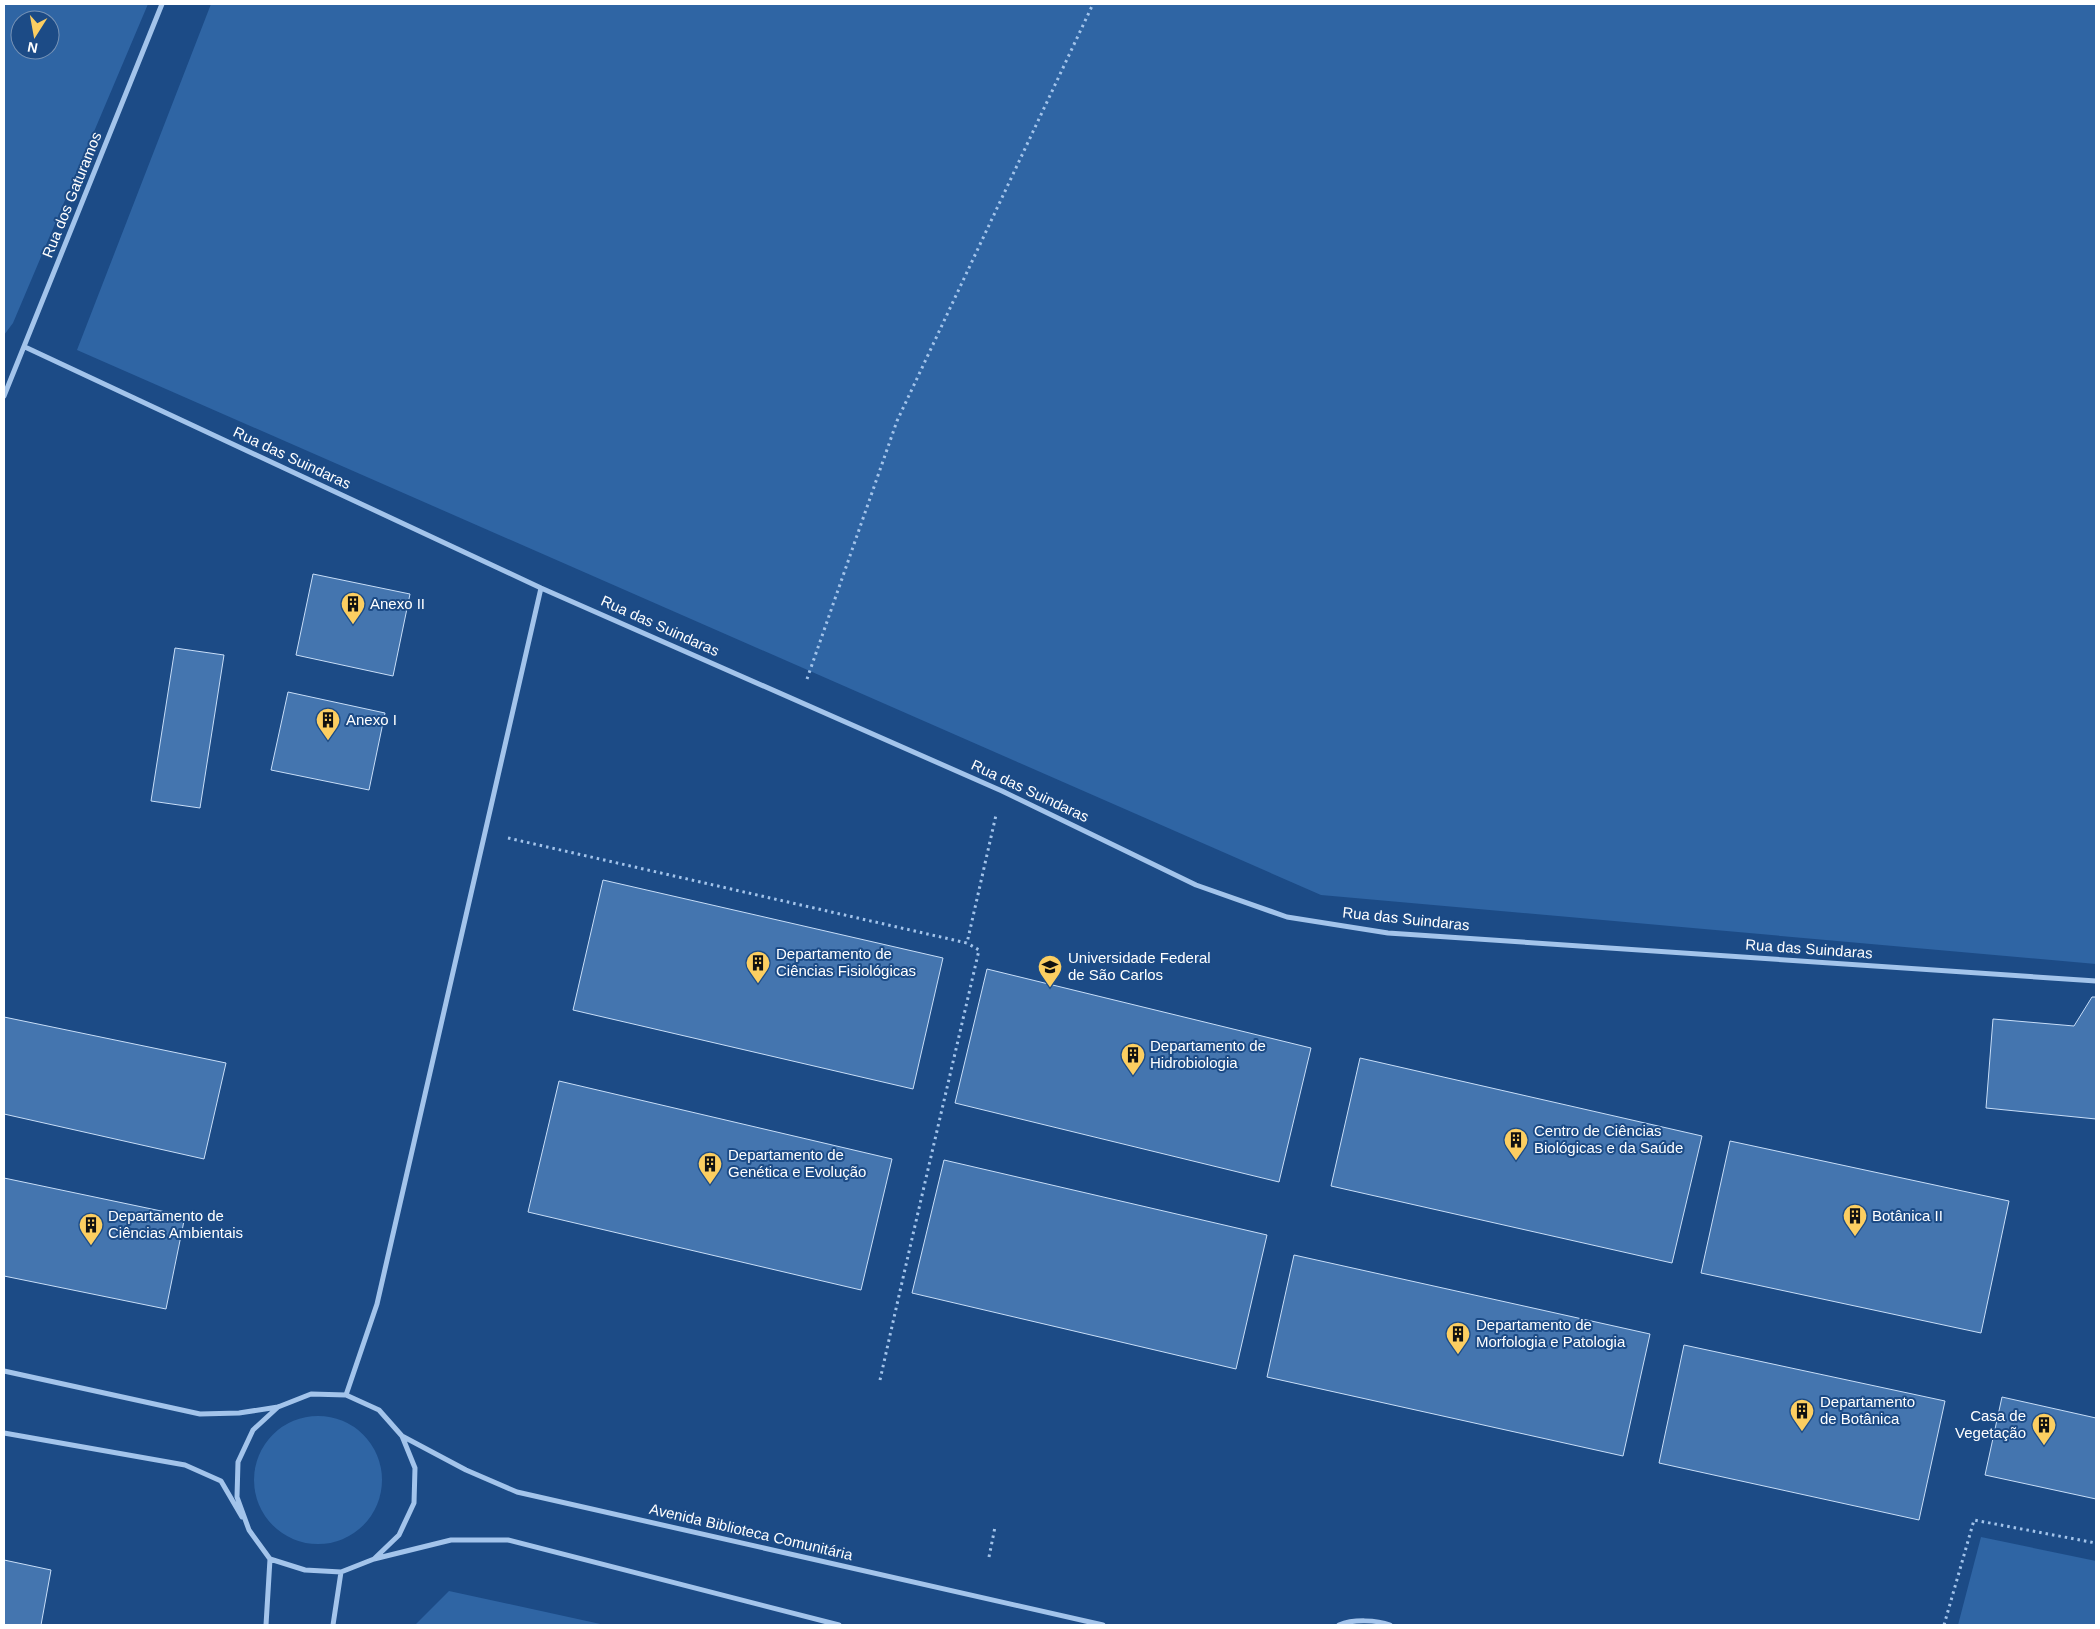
<svg xmlns="http://www.w3.org/2000/svg" width="2100" height="1629" viewBox="0 0 2100 1629" font-family="Helvetica,sans-serif">
	<rect width="100%" height="100%" fill="#1c4b86"/>
	<!-- green -->
	<path fill="#2f65a4" fill-rule="evenodd" d="M4 4H148L13 323 4 335ZM20 20H50V50H20Z
		M211 4H2096V964L1321 895 77 350Z
		M254 1480a64 64 0 1 1 128 0a64 64 0 1 1-128 0Z
		M1981 1537 2096 1561V1625H1958Z
		M449 1591 605 1625H415Z"/>
	<!-- building -->
	<path fill="#4475af" stroke="#c8def8" d="M313 574 410 594 393 676 296 655Z
		M175 648 224 655 200 808 151 801Z
		M288 692 385 713 369 790 271 770Z
		M603 880 943 958 913 1089 573 1010Z
		M987 969 1311 1048 1279 1182 955 1103Z
		M2092 997H2096V1119L1986 1108 1993 1019 2074 1026Z
		M4 1017 226 1063 204 1159 4 1114Z
		M1360 1058 1702 1136 1672 1263 1331 1186Z
		M559 1081 892 1159 861 1290 528 1212Z
		M1730 1141 2009 1201 1981 1333 1701 1273Z
		M944 1160 1267 1235 1236 1369 912 1293Z
		M4 1178 185 1216 166 1309 4 1276Z
		M1294 1255 1650 1334 1623 1456 1267 1377Z
		M1684 1345 1945 1401 1919 1520 1659 1463Z
		M2002 1397 2096 1418V1499L1985 1475Z
		M4 1560 51 1570 41 1625H4Z"/>
	<g fill="none" stroke-linecap="round" stroke-linejoin="round">
		<!-- path -->
		<path stroke="#a3c4eb" stroke-width="3" stroke-dasharray="2.5 4" stroke-linecap="butt" d="M807 679 897 421 1093 4
			M508 838 967 943 996 815
			M880 1380C912 1236 946 1093 979 950L967 943
			M989 1557 995 1527
			M1944 1625 1974 1520 2096 1543"/>
		<!-- minor -->
		<path stroke="#a3c4eb" stroke-width="5" d="M25 347 541 588 1002 791 1196 885 1287 917 1388 933 2096 981
			M4 396 162 4
			M4 1371 200 1414 239 1413 278 1407 311 1394 346 1395 379 1410 402 1436 415 1468 414 1503 399 1535 374 1559 341 1572 305 1570 270 1559 249 1530 237 1497 238 1462 253 1430 278 1407
			M346 1395 377 1304 541 588
			M4 1433 185 1465 221 1481 242 1517
			M402 1436 466 1470 517 1492 1103 1625
			M374 1559 451 1540H508L839 1625
			M266 1625 270 1559
			M333 1625 341 1572
			M1339 1625C1353 1619 1377 1620 1390 1625"/>
	</g>
	<!-- icons -->
	<defs>
		<symbol id="building-pin" viewBox="-11 -11 22 30"><path d="M0 17L-7.5 6A9.5 9.5 0 1 1 7.5 6Z" fill="#fcce61" stroke="#1c4b86"/><path d="M-4-6H4V6H1V3H-1V6H-4ZM-2.5-4.3h1.7v1.8h-1.7ZM.8-4.3h1.7v1.8H.8ZM-2.5-1h1.7V.8h-1.7ZM.8-1h1.7V.8H.8Z" fill="#111"/></symbol>
		<symbol id="university-pin" viewBox="-11 -11 22 30"><path d="M0 17L-7.5 6A9.5 9.5 0 1 1 7.5 6Z" fill="#fcce61" stroke="#1c4b86"/><path d="M0-5L7-2L0 1L-7-2ZM-4 1L0 2.5L4 1V4Q0 6-4 4Z" fill="#111"/></symbol>
	</defs>
	<g fill-rule="evenodd">
		<use href="#building-pin" x="339" y="590" width="28" height="38"/>
		<use href="#building-pin" x="314" y="706" width="28" height="38"/>
		<use href="#building-pin" x="744" y="949" width="28" height="38"/>
		<use href="#university-pin" x="1036" y="953" width="28" height="38"/>
		<use href="#building-pin" x="1119" y="1041" width="28" height="38"/>
		<use href="#building-pin" x="1502" y="1126" width="28" height="38"/>
		<use href="#building-pin" x="696" y="1150" width="28" height="38"/>
		<use href="#building-pin" x="1841" y="1202" width="28" height="38"/>
		<use href="#building-pin" x="77" y="1211" width="28" height="38"/>
		<use href="#building-pin" x="1444" y="1320" width="28" height="38"/>
		<use href="#building-pin" x="1788" y="1397" width="28" height="38"/>
		<use href="#building-pin" x="2030" y="1411" width="28" height="38"/>
	</g>
	<g text-anchor="middle" stroke-width="4" stroke-linejoin="round" paint-order="stroke">
		<!-- street labels -->
		<g font-size="15" fill="#fff" stroke="#1c4b86">
			<text transform="translate(72 195) rotate(-68)" y="5">Rua dos Gaturamos</text>
			<text transform="translate(292 458) rotate(25)" y="5">Rua das Suindaras</text>
			<text transform="translate(660 626) rotate(24)" y="5">Rua das Suindaras</text>
			<text transform="translate(1030 791) rotate(25)" y="5">Rua das Suindaras</text>
			<text transform="translate(1406 919) rotate(6)" y="5">Rua das Suindaras</text>
			<text transform="translate(1809 949) rotate(4)" y="5">Rua das Suindaras</text>
			<text transform="translate(751 1532) rotate(13)" y="5">Avenida Biblioteca Comunitária</text>
		</g>
		<!-- poi labels -->
		<g font-size="15" fill="#fff" stroke="#1c4b86" text-anchor="start">
			<text x="370" y="609">Anexo II</text>
			<text x="346" y="725">Anexo I</text>
			<text x="776" y="959">Departamento de<tspan x="776" dy="17">Ciências Fisiológicas</tspan></text>
			<text x="1068" y="963">Universidade Federal<tspan x="1068" dy="17">de São Carlos</tspan></text>
			<text x="1150" y="1051">Departamento de<tspan x="1150" dy="17">Hidrobiologia</tspan></text>
			<text x="1534" y="1136">Centro de Ciências<tspan x="1534" dy="17">Biológicas e da Saúde</tspan></text>
			<text x="728" y="1160">Departamento de<tspan x="728" dy="17">Genética e Evolução</tspan></text>
			<text x="108" y="1221">Departamento de<tspan x="108" dy="17">Ciências Ambientais</tspan></text>
			<text x="1872" y="1221">Botânica II</text>
			<text x="1476" y="1330">Departamento de<tspan x="1476" dy="17">Morfologia e Patologia</tspan></text>
			<text x="1820" y="1407">Departamento<tspan x="1820" dy="17">de Botânica</tspan></text>
			<text x="2026" y="1421" text-anchor="end">Casa de<tspan x="2026" dy="17">Vegetação</tspan></text>
		</g>
	</g>
	<!-- border -->
	<rect width="2100" height="1629" fill="none" stroke="#ffffff" stroke-width="10"/>
	<!-- north arrow -->
	<g transform="translate(35 35) rotate(191)"><circle r="24" fill="#1c4b86" stroke="#7793b6"/>
	<path d="M0-4L9 19L0 12L-9 19Z" fill="#fcce61"/>
	<text y="-8" font-size="14" font-weight="bold" text-anchor="middle" fill="#ffffff">N</text>
	</g>
</svg>
